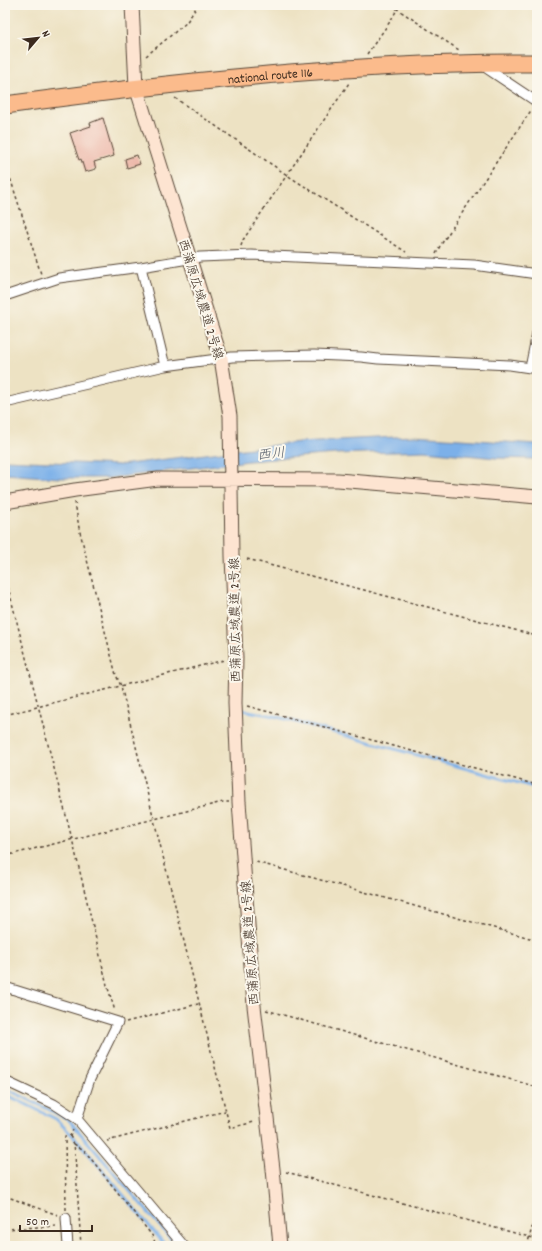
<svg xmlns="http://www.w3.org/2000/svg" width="542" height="1251" viewBox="0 0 542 1251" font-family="Dekko,'Klee One',sans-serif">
	<rect width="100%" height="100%" fill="#fbf7ec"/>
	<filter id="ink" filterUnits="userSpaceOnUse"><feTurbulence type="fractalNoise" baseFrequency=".025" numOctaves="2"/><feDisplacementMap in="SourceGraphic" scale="8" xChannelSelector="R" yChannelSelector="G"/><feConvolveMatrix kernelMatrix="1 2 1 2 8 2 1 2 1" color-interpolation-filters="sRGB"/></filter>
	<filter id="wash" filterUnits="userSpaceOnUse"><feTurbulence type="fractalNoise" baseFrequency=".012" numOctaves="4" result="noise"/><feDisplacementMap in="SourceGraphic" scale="16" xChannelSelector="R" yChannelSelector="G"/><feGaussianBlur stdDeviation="0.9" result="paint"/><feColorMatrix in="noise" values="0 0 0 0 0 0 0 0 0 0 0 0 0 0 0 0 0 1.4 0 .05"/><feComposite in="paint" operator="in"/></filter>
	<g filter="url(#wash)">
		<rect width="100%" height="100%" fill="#ede2c3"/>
		<!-- water -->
		<path fill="#7bb0e9" stroke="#5b6d84" d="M414 436 537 444V459L496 458 425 451 336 454 249 461 109 478H59L5 474V460L120 465 299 442Z"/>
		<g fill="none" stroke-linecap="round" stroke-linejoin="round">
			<!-- stream -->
			<path stroke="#7bb0e9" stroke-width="3" d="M243 710 274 716 537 788
				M5 1088 68 1119 177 1246
				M5 1094 56 1119 78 1141 166 1246"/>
		</g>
		<g id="blocks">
			<!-- building -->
			<path fill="#ecb3a4" d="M103 118 114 156 94 162 96 169 85 172 81 159 79 160 70 133 91 126 90 123Z
				M137 155 140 164 127 168 125 159Z"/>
		</g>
	</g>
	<g filter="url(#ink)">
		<use href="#blocks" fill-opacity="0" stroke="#564637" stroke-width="1"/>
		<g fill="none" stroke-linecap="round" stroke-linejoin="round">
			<defs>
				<path id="street" d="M483 66 537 102
					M141 267 165 366
					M5 296 59 278 141 267 200 257 251 255 474 265 537 274
					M530 368 537 333
					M5 403 165 366 232 357 314 355 361 357 378 359 510 365 537 369
					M5 987 118 1022 90 1079 77 1119
					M5 1081 54 1104 77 1119 184 1246
					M66 1218 68 1246"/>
				<path id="secondary" d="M132 5 136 87 221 358 230 416 232 556 236 658 235 703 239 802 254 1006 273 1169 280 1246
					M5 502 75 490 158 479 338 480 537 497"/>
				<g id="highway">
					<path id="s1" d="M5 105C181 81 359 62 537 63"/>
				</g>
			</defs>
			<!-- street casing -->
			<use href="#street" stroke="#564637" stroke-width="11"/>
			<!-- secondary casing -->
			<use href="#secondary" stroke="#564637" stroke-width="15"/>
			<!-- highway casing -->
			<use href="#highway" stroke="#564637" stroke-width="19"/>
			<!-- path -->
			<path stroke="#564637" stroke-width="1.5" stroke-dasharray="3 3" stroke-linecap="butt" d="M391 5 459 50
				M367 54 389 23 400 5
				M146 56 186 23 198 5
				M175 98 287 175 406 252
				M5 162 41 274
				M241 246 243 240 349 83
				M436 254 440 246 532 109
				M75 502 79 528 116 675 121 686 230 1128 254 1122
				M247 559 537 636
				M5 575 74 847 107 985 115 1011
				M247 706 537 785
				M5 715 224 660
				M5 856 223 802H229
				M256 862 537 940
				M266 1010 537 1087
				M126 1022 198 1004
				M70 1136 74 1144 75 1154 81 1246
				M107 1141 225 1111
				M74 1144 84 1150 154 1238 155 1246
				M286 1172 537 1239
				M5 1196 58 1215
				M66 1210 65 1136H70L73 1130
				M5 1229 57 1226
				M527 1246 537 1209"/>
			<!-- street -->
			<use href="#street" stroke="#fff" stroke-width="9"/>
			<!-- secondary -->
			<use href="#secondary" stroke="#fde4d1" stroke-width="13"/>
			<!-- highway -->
			<use href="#highway" stroke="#fbbb8c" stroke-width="17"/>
		</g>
	</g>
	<g text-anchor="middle" stroke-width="4" stroke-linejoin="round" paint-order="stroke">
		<!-- street labels -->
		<g font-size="13" fill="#3b2a1e" stroke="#fbf7ec">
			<text dy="5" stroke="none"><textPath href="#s1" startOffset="267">national route 116</textPath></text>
			<text transform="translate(202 299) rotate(73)" y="5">西蒲原広域農道 2号線</text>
			<text transform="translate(234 620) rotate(-91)" y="5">西蒲原広域農道 2号線</text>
			<text transform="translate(249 943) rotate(-94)" y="5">西蒲原広域農道 2号線</text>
		</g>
		<!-- water labels -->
		<g font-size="14" font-style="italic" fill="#515965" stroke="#fbf7ec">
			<text transform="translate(271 453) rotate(-6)" y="5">西川</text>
		</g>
	</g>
	<!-- margin -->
	<rect width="542" height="1251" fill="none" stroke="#fbf7ec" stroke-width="20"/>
	<!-- north arrow -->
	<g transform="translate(38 38) rotate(62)" stroke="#fbf7ec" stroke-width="3" paint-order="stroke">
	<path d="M0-3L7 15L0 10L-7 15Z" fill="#3b2a1e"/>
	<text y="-6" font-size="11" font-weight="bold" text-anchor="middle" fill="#3b2a1e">N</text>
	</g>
	<!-- scale -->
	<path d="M20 1225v6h72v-6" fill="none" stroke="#3b2a1e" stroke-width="2"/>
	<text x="26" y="1225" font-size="12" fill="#3b2a1e" stroke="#fbf7ec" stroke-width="3" paint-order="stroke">50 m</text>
</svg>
